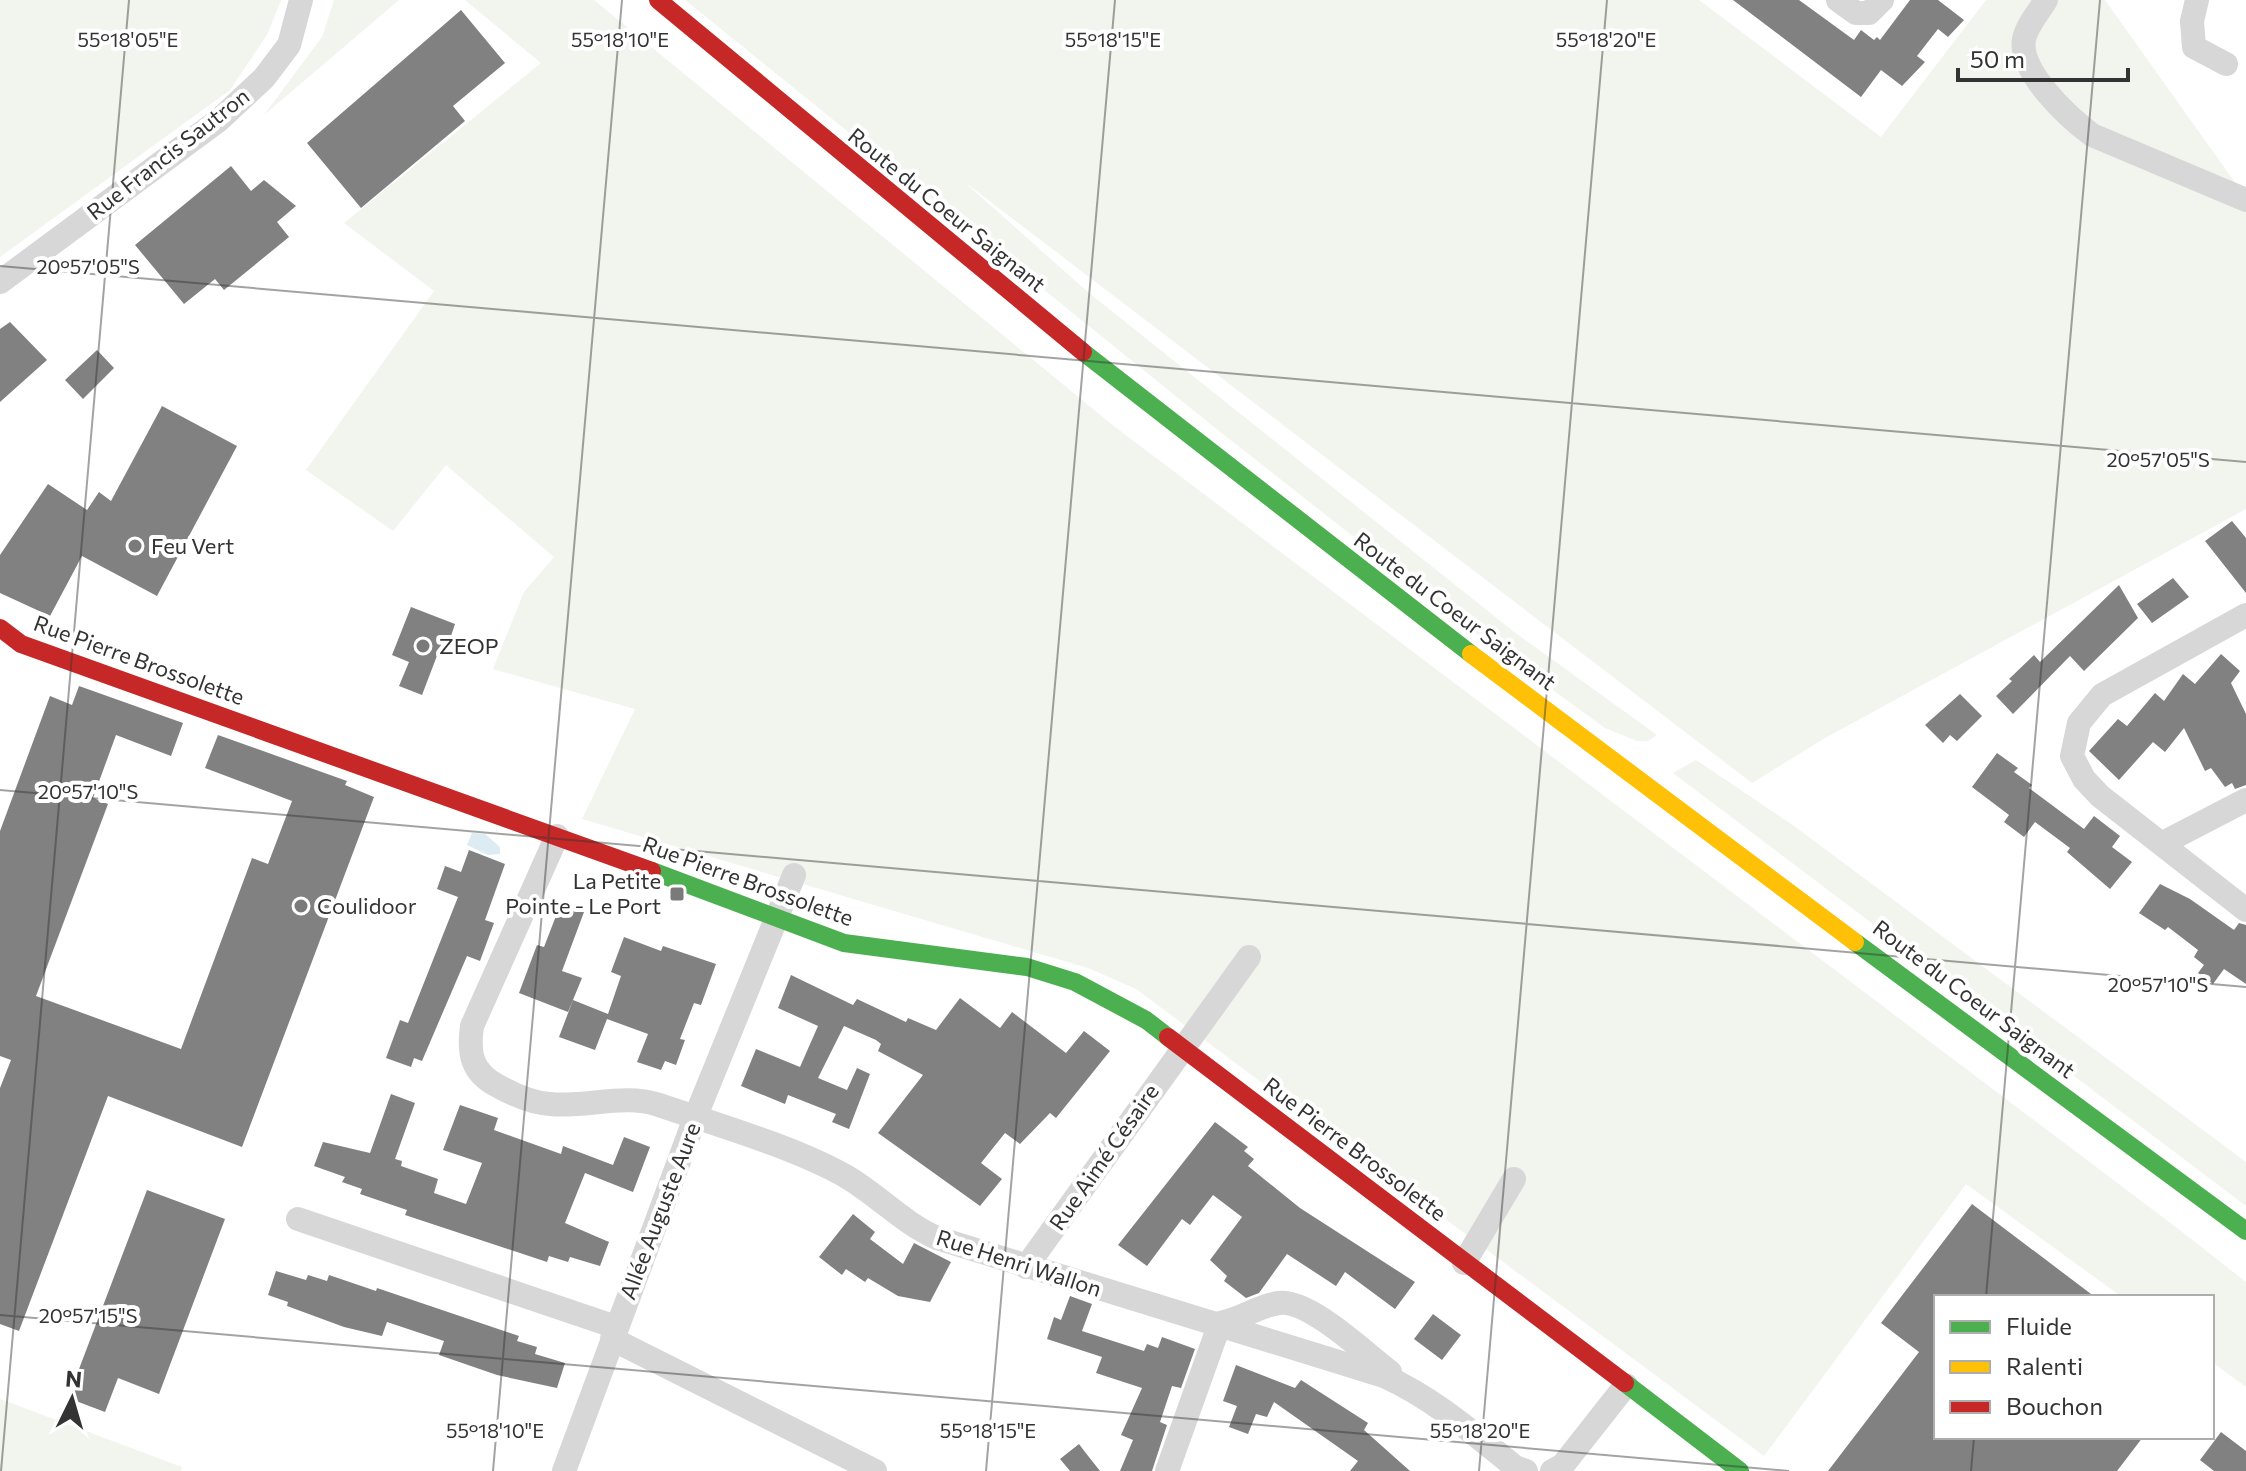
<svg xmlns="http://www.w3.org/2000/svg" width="2246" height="1471" viewBox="0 0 2246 1471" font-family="Commissioner,sans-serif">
	<rect width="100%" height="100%" fill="#fff"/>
	<!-- green -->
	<path fill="#f1f5ed" d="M0 0H281L267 35 230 90 0 257Z
		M334 0H399L264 115 322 37Z
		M465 0H594L1115 427 2181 1231 2246 1282V1387L2212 1362V1297H2122L1966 1184 1764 1456 1136 989 1088 968 582 819 635 709 493 669 524 592 554 557 446 465 393 531 306 470 434 291 344 223 541 63Z
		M685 0H1699L1881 137 1986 0H2105L2246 198V509L1825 738 1752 783 962 180 1089 293 1513 631 1657 735 1648 741H1637L1605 728 1495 648 1214 427Z
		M1696 760 1794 826 2246 1162V1206L1673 773Z
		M0 1399 182 1467 181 1471H0Z"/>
	<!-- water -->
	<path fill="#ddebf3" d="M472 833 485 834 500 847V854L488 855 467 845Z"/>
	<!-- building -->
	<path fill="#818181" d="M1733 0H1799L1854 40 1861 30 1874 40 1877 37 1880 40 1910 0H1938L1964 20 1948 37 1938 29 1917 56 1925 62 1902 86 1881 70 1861 97Z
		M461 10 505 63 453 106 465 121 361 208 307 143Z
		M231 166 251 191 264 180 296 206 277 222 289 237 224 290 215 279 184 304 135 245Z
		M10 322 47 360 0 402V329Z
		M97 350 114 368 83 399 65 380Z
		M162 406 237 446 157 596 82 556 50 616 0 593V555L48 484 87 510 99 492 111 501Z
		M2232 521 2246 538V593L2205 541Z
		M2173 578 2189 597 2152 623 2137 604Z
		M2119 585 2138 618 2084 671 2070 656 2013 714 1996 696 2012 681 2009 679 2034 655 2040 662Z
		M411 607 455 624 449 642 443 640 422 695 399 686 409 662 392 655Z
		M2221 654 2240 671 2231 683 2246 714V785L2235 789 2232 783 2225 787 2211 768 2205 771 2184 728 2165 752 2153 742 2119 780 2089 751 2118 719 2127 726 2155 693 2164 701 2183 674 2195 684Z
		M79 686 183 723 171 756 116 735 93 798 108 804 36 996 181 1049 252 858 268 864 292 801 205 768 218 735 347 781 345 785 374 797 242 1147 108 1096 19 1331 0 1324V1088L11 1060 0 1056V831L50 696 72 705Z
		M1960 694 1982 716 1957 741 1950 735 1943 743 1925 725Z
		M1997 753 2018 768 2014 772 2032 785 2029 788 2084 829 2094 816 2120 836 2112 847 2132 862 2110 889 2067 852 2070 848 2035 822 2024 837 2004 822 2009 815 1972 787Z
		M469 850 505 864 485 920 494 923 480 961 467 956 422 1061 414 1058 411 1067 386 1058 400 1020 408 1023 458 897 437 889 445 866 461 872Z
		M2160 884 2190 899 2234 930 2239 923 2246 925V984L2224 969 2213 984 2198 973 2204 965 2194 957 2198 950 2168 927 2165 930 2139 913Z
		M561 903 584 912 562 971 582 978 568 1012 519 993 537 945 544 947Z
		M624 937 661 951 663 946 716 964 701 1005 694 1003 680 1039 685 1040 676 1065 665 1061 661 1070 637 1062 648 1034 607 1019 595 1050 559 1037 573 1000 608 1014 621 976 611 972Z
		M791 975 853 1005 857 999 906 1022 908 1018 936 1030 960 998 1000 1028 1012 1012 1066 1053 1084 1031 1110 1051 1056 1118 1050 1113 1020 1144 1005 1133 981 1163 1002 1179 980 1206 878 1133 923 1075 878 1051 881 1044 876 1040 844 1026 818 1078 847 1090 857 1068 870 1074 849 1129 832 1122 836 1114 788 1095 785 1104 741 1086 756 1049 800 1067 818 1026 778 1008Z
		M391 1094 415 1103 395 1159 402 1161 401 1166 438 1179 434 1193 466 1204 482 1163 443 1150 460 1105 498 1118 494 1130 561 1154 563 1146 613 1165 624 1137 650 1147 633 1192 585 1173 565 1223 609 1242 600 1266 570 1257 568 1262 549 1256 547 1262 405 1215 407 1210 360 1194 362 1189 342 1182 345 1177 314 1166 323 1142 370 1153Z
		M1215 1122 1248 1147 1244 1151 1254 1159 1248 1166 1300 1208 1415 1282 1395 1309 1345 1272 1336 1286 1287 1254 1259 1293 1246 1298 1224 1281 1227 1276 1210 1260 1242 1217 1213 1195 1190 1225 1182 1219 1147 1266 1118 1245Z
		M147 1190 225 1219 159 1394 118 1378 105 1412 68 1398Z
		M1972 1204 2095 1297H1936V1437H2143L2117 1471H1828L1919 1352 1881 1323Z
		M853 1214 875 1232 870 1239 903 1264 914 1243 951 1262 930 1302 898 1296 868 1278 865 1282 846 1269 842 1275 819 1257Z
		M276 1271 306 1280 308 1275 327 1281 329 1275 376 1291 377 1288 519 1336 517 1341 537 1347 535 1354 565 1363 557 1388 497 1375 439 1355 444 1341 387 1322 382 1336 344 1327 287 1306 288 1302 268 1295Z
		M1070 1296 1092 1304 1082 1331 1144 1351 1147 1344 1158 1348 1162 1337 1195 1349 1181 1388 1172 1386 1160 1422 1167 1425 1152 1471H1120L1133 1440 1121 1435 1142 1388 1096 1373 1102 1357 1047 1339 1054 1317 1061 1320Z
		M1433 1314 1461 1335 1442 1360 1414 1339Z
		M1236 1365 1295 1388 1301 1380 1368 1423 1364 1430 1410 1471H1350L1358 1461 1274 1402 1267 1417 1256 1414 1248 1434 1229 1427 1237 1406 1223 1401Z
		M2221 1432 2246 1451V1471H2214L2200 1460Z
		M1079 1444 1085 1452 1100 1471H1070L1060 1459Z"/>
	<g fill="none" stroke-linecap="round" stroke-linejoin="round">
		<!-- street -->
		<path stroke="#d7d7d7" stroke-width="24" d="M1838 0 1856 13H1869L1882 0
			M2046 0C2039 12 2027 25 2024 39 2018 71 2068 117 2092 135L2246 200
			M2197 0 2192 21 2194 47 2226 64
			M0 282 219 120 264 78 289 45 301 0
			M2246 615 2102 695 2079 723 2072 756 2084 779 2100 796 2246 910
			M557 836 472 1026C468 1054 472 1073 498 1086 514 1095 532 1103 550 1104 586 1108 623 1093 659 1105 715 1124 797 1148 847 1177 879 1196 903 1223 937 1238L1384 1376C1433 1398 1473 1433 1515 1467L1526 1471
			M2163 843 2246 800
			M298 1219 616 1327
			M1464 1263 1514 1179
			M1026 1267 1249 957
			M612 1339 875 1471
			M564 1471 695 1118 794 875
			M1167 1471 1220 1323C1241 1319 1258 1306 1279 1303 1309 1299 1366 1354 1390 1372
			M1552 1471 1563 1465 1626 1385"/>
		<!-- fast -->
		<path stroke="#4caf50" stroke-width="18" d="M1083 352 1471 654
			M652 871 844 943 1027 967 1075 982 1146 1020 1168 1037
			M1855 942 2246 1231
			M1625 1383 1740 1471"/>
		<!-- slow -->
		<path stroke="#ffc107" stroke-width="18" d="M1471 654 1855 942"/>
		<!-- jam -->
		<path stroke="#c62828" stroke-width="18" d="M658 0 1083 352
			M0 628 21 644 652 871
			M1168 1037 1625 1383"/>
	</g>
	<!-- ticks -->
	<path fill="none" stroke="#333" stroke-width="2" stroke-opacity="0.45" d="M0 266 2246 462M0 790 2246 987M1986 1297 2100 0M0 1315 1789 1471M1 1471 129 0M493 1471 622 0M986 1471 1115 0M1479 1471 1607 0M1971 1471 1974 1437"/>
	<!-- markers -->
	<g fill="#7a7a7a" stroke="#fff" stroke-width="3">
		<circle cx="135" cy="546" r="8"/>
		<circle cx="423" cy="646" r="8"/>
		<rect x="669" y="886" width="16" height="16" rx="4"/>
		<circle cx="301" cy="906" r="8"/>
	</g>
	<g text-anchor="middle" stroke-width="8" stroke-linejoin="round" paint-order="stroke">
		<!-- street labels -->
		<g font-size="22" fill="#333" stroke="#fff">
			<text transform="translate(168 154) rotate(-38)" y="8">Rue Francis Sautron</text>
			<text transform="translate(947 210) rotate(39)" y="8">Route du Coeur Saignant</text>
			<text transform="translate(1455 611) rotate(37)" y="8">Route du Coeur Saignant</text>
			<text transform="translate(139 660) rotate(20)" y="8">Rue Pierre Brossolette</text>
			<text transform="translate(748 881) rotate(20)" y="8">Rue Pierre Brossolette</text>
			<text transform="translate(1974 999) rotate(37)" y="8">Route du Coeur Saignant</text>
			<text transform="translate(1355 1149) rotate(37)" y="8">Rue Pierre Brossolette</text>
			<text transform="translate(1104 1157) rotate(-55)" y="8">Rue Aimé Césaire</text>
			<text transform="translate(660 1211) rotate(-69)" y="8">Allée Auguste Aure</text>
			<text transform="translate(1019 1263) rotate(18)" y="8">Rue Henri Wallon</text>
		</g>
		<!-- poi labels -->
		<g font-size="22" fill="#333" stroke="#fff" text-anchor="start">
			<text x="151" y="554">Feu Vert</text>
			<text x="439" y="654">ZEOP</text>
			<text x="661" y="889" text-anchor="end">La Petite<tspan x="661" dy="25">Pointe - Le Port</tspan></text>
			<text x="317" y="914">Coulidoor</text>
		</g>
	</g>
	<g font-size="20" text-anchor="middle" fill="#333" stroke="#fff" stroke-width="8" stroke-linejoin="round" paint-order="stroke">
		<text x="128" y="47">55°18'05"E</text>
		<text x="620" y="47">55°18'10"E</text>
		<text x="1113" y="47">55°18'15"E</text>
		<text x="1606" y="47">55°18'20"E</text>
		<text x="88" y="274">20°57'05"S</text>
		<text x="2158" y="467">20°57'05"S</text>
		<text x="88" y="799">20°57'10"S</text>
		<text x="2158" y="992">20°57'10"S</text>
		<text x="88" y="1323">20°57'15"S</text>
		<text x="495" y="1438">55°18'10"E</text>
		<text x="988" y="1438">55°18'15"E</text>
		<text x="1480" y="1438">55°18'20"E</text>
	</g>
	<!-- legend -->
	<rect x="1934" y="1295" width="280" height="144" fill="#ffffff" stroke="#adadad" stroke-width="2"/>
	<rect x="1950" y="1321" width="40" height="12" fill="#4caf50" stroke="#adadad" stroke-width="2"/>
	<text x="2006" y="1335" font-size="24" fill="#333333">Fluide</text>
	<rect x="1950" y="1361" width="40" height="12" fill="#ffc107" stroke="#adadad" stroke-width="2"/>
	<text x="2006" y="1375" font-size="24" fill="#333333">Ralenti</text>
	<rect x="1950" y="1401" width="40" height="12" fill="#c62828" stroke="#adadad" stroke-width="2"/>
	<text x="2006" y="1415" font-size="24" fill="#333333">Bouchon</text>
	<!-- north arrow -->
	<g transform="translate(72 1399) rotate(5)" stroke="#ffffff" stroke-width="6" paint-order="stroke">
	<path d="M0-6L14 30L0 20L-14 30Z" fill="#333333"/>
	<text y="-12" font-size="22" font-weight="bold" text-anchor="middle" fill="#333333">N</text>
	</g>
	<!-- scale -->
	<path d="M1958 68v12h170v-12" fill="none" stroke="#333333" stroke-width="4"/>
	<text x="1970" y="68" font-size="24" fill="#333333" stroke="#ffffff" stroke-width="6" paint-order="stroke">50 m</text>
</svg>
